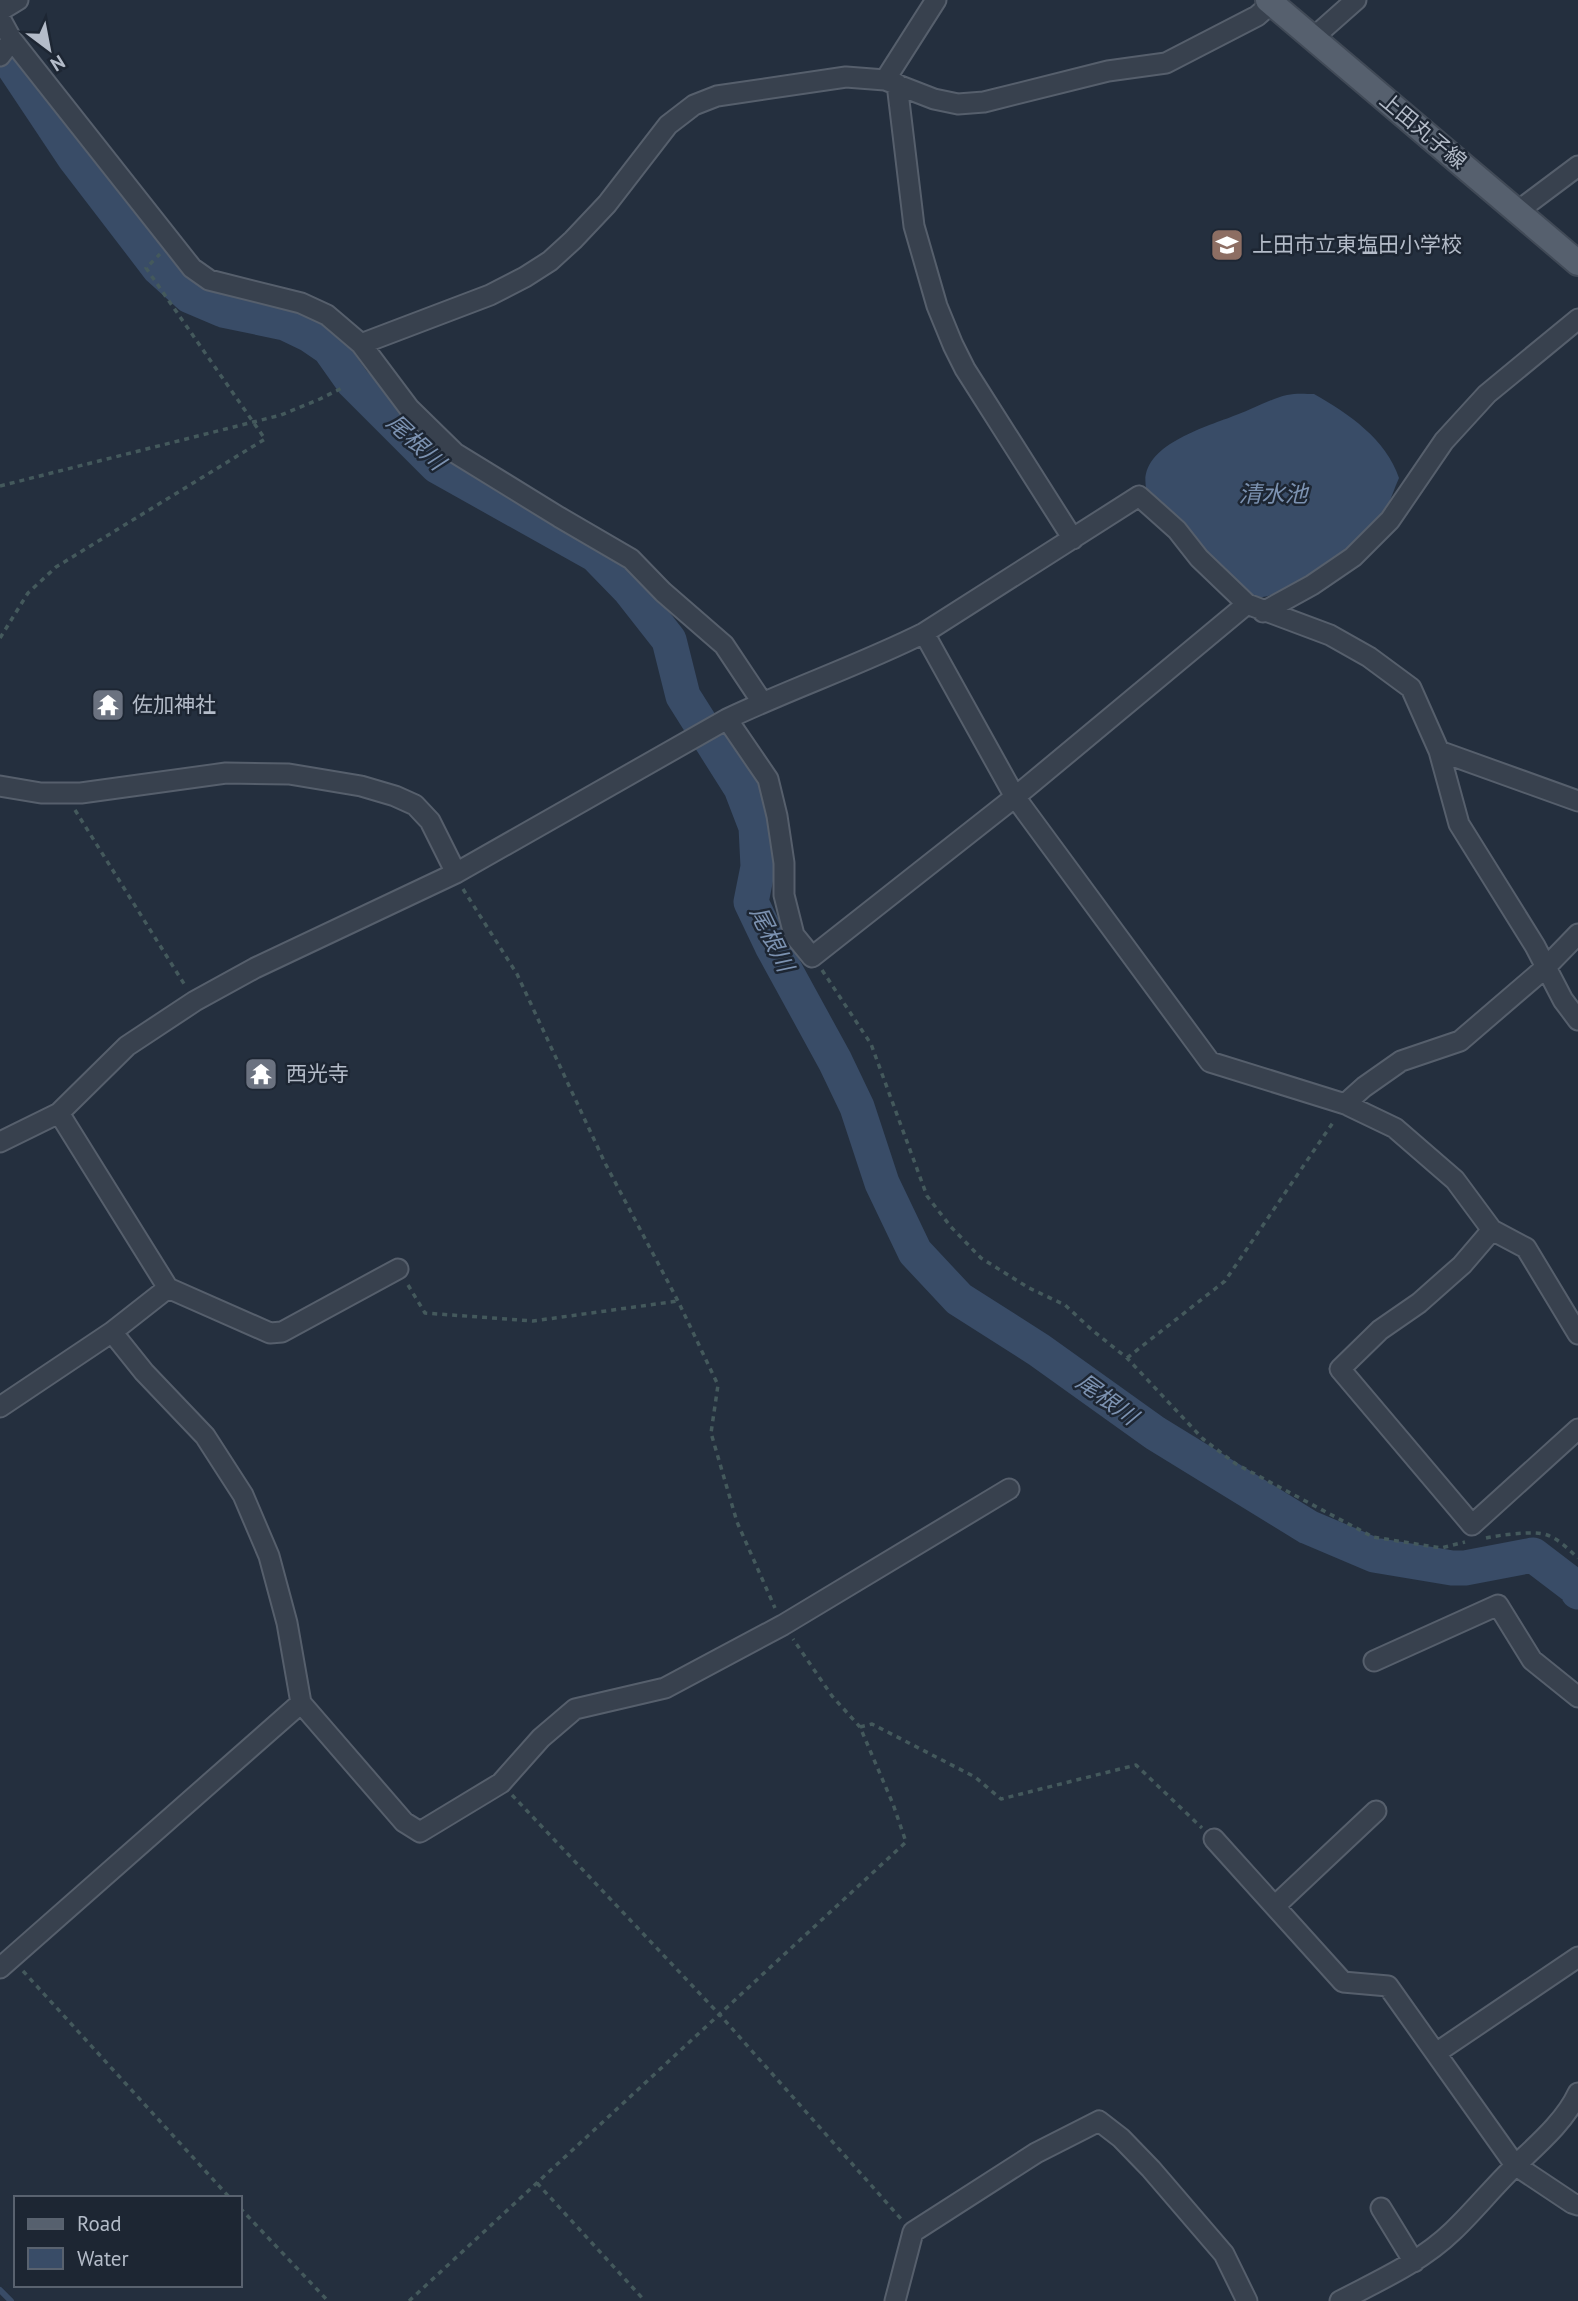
<svg xmlns="http://www.w3.org/2000/svg" width="1578" height="2301" viewBox="0 0 1578 2301" font-family="'PT Sans','Noto Sans JP',sans-serif">
	<rect width="100%" height="100%" fill="#242f3e"/>
	<!-- water -->
	<path fill="#394c67" d="M1314 394C1349 414 1386 439 1399 478 1394 489 1390 503 1384 513 1368 536 1289 597 1260 597 1254 597 1246 591 1240 589L1149 497C1128 448 1204 428 1236 415 1253 409 1270 399 1287 395 1296 393 1306 394 1314 394Z"/>
	<g fill="none" stroke-linecap="round" stroke-linejoin="round">
		<!-- stream -->
		<path stroke="#394c67" stroke-width="6" d="M0 2290 11 2301"/>
		<!-- river -->
		<path stroke="#394c67" stroke-width="35" d="M0 46 74 157 159 268 190 296 223 310 285 323 310 335 329 348 353 382 437 466 596 555 629 589 669 640 683 696 741 788 756 827 758 867 751 902 772 946 835 1061 857 1107 882 1183 915 1252 959 1299 1039 1350 1155 1433 1308 1527 1374 1555 1452 1568H1465L1533 1555 1575 1587 1578 1592"/>
		<defs>
			<path id="minor" d="M0 11 18 0
				M0 18 12 40 192 268 209 280 301 303 327 315 361 344 409 408 455 453 559 517 631 559 663 592 724 645 762 702
				M1313 38 1356 0
				M0 56 12 40
				M885 80 936 0
				M897 84 914 226 937 306 953 345 965 369 1073 539
				M1518 211 1578 166
				M361 344 490 295 525 277 550 261 573 240 607 204 668 125 694 105 717 96 846 77 885 80 934 99 958 104 984 102 1108 71 1166 63 1257 16 1272 3
				M1263 612 1312 585 1353 557 1390 520 1444 441 1487 394 1578 319
				M924 633 1015 797 1210 1062 1345 1104 1395 1128 1455 1180 1492 1230 1526 1248 1578 1334
				M727 719 768 779 777 816 784 863V895L794 935 812 957 1015 797 1247 604
				M1439 751 1578 801
				M0 786 41 793H81L226 773 289 774 361 786 395 796 415 805 430 821 456 873
				M1345 1104 1364 1087 1401 1061 1460 1041 1545 968 1578 934
				M0 1142 59 1113 127 1046 195 1001 255 968 456 873 727 719C792 688 860 665 924 633L1139 496 1177 530 1199 558 1247 604 1330 635 1369 657 1411 688 1439 751 1459 824 1535 946 1563 1000 1578 1020
				M1492 1230 1462 1265 1419 1303 1380 1330 1340 1369 1472 1525 1578 1429
				M168 1288 270 1333 282 1332 398 1269
				M112 1332 144 1372 205 1436 243 1495 269 1556 287 1623 301 1703 404 1822 420 1832 501 1783 541 1738 575 1709 665 1688 783 1625 1009 1489
				M0 1407 112 1332 168 1288 59 1113
				M1374 1661 1498 1605 1532 1660 1578 1697
				M1214 1839 1343 1982 1388 1986 1515 2165 1572 2203 1578 2205
				M1276 1905 1376 1811
				M0 1968 301 1703
				M1436 2053 1578 1957
				M1381 2208 1414 2262
				M895 2301 913 2232 1036 2153 1099 2121 1121 2138 1151 2169 1224 2254 1247 2301
				M1340 2301C1380 2280 1421 2262 1453 2231 1475 2210 1494 2186 1516 2165 1538 2144 1565 2121 1578 2093"/>
			<path id="major" d="M1268 0 1578 263"/>
		</defs>
		<!-- minor casing -->
		<use href="#minor" stroke="#565f6c" stroke-width="23"/>
		<!-- major casing -->
		<use href="#major" stroke="#414a57" stroke-width="28"/>
		<!-- path -->
		<path stroke="#44595c" stroke-width="3.5" stroke-dasharray="5 5" stroke-linecap="butt" d="M0 486 281 415 320 399 344 387
			M0 638 28 593 56 567 265 439 146 268 160 254
			M75 810 186 987
			M463 889 517 974 605 1163 678 1301 718 1385 711 1433 737 1522 775 1608
			M822 970 871 1044 927 1196 951 1227 981 1258 1029 1288 1065 1305 1092 1330 1127 1358 1203 1439 1236 1464 1373 1537 1441 1548 1465 1542
			M408 1285 425 1313 533 1321 678 1301
			M1127 1358 1225 1281 1334 1121
			M1486 1538C1499 1535 1536 1530 1547 1535 1559 1539 1569 1550 1578 1558
			M860 1727 872 1724 975 1777 1001 1799 1136 1765 1202 1828
			M512 1795 720 2015 902 2220
			M23 1971 230 2198
			M537 2183 645 2301
			M240 2208 328 2301
			M409 2301 906 1842 893 1804 860 1727 832 1696 793 1639"/>
		<!-- minor -->
		<use href="#minor" stroke="#38414e" stroke-width="19"/>
		<!-- major -->
		<use href="#major" stroke="#56606e" stroke-width="24"/>
	</g>
	<!-- icons -->
	<defs>
		<symbol id="school-square" viewBox="-11 -11 22 22"><rect x="-9" y="-9" width="18" height="18" rx="4" fill="#8d6e63" stroke="#1d2633"/><path d="M0-5L7-2L0 1L-7-2ZM-4 1L0 2.5L4 1V4Q0 6-4 4Z" fill="#fff"/></symbol>
		<symbol id="temple-square" viewBox="-11 -11 22 22"><rect x="-9" y="-9" width="18" height="18" rx="4" fill="#6b7280" stroke="#1d2633"/><path d="M0-6L5-2H3V0L6.5 2.5H4V6H1.5V3h-3V6H-4V2.5H-6.5L-3 0V-2H-5Z" fill="#fff"/></symbol>
	</defs>
	<g fill-rule="evenodd">
		<use href="#school-square" x="1208" y="226" width="38" height="38"/>
		<use href="#temple-square" x="89" y="686" width="38" height="38"/>
		<use href="#temple-square" x="242" y="1055" width="38" height="38"/>
	</g>
	<g text-anchor="middle" stroke-width="5" stroke-linejoin="round" paint-order="stroke">
		<!-- street labels -->
		<g font-size="21" fill="#b4bcc9" stroke="#1d2633">
			<text transform="translate(1423 131) rotate(40)" y="7">上田丸子線</text>
		</g>
		<!-- poi labels -->
		<g font-size="21" fill="#b4bcc9" stroke="#1d2633" text-anchor="start">
			<text x="1252" y="252">上田市立東塩田小学校</text>
			<text x="132" y="712">佐加神社</text>
			<text x="286" y="1081">西光寺</text>
		</g>
		<!-- water labels -->
		<g font-size="23" font-style="italic" fill="#7c92b1" stroke="#1d2633">
			<text transform="translate(416 442) rotate(43)" y="8">尾根川</text>
			<text x="1273" y="502">清水池</text>
			<text transform="translate(772 939) rotate(64)" y="8">尾根川</text>
			<text transform="translate(1107 1399) rotate(36)" y="8">尾根川</text>
		</g>
	</g>
	<!-- legend -->
	<rect x="14" y="2196" width="228" height="91" fill="#1d2633" stroke="#59626f" stroke-width="2"/>
	<rect x="28" y="2219" width="35" height="10" fill="#56606e" stroke="#59626f" stroke-width="2"/>
	<text x="77" y="2231" font-size="21" fill="#b4bcc9">Road</text>
	<rect x="28" y="2248" width="35" height="21" fill="#394c67" stroke="#59626f" stroke-width="2"/>
	<text x="77" y="2266" font-size="21" fill="#b4bcc9">Water</text>
	<!-- north arrow -->
	<g transform="translate(49 49) rotate(148)" stroke="#1d2633" stroke-width="5" paint-order="stroke">
	<path d="M0-5L12 26L0 18L-12 26Z" fill="#b4bcc9"/>
	<text y="-10" font-size="19" font-weight="bold" text-anchor="middle" fill="#b4bcc9">N</text>
	</g>
</svg>
